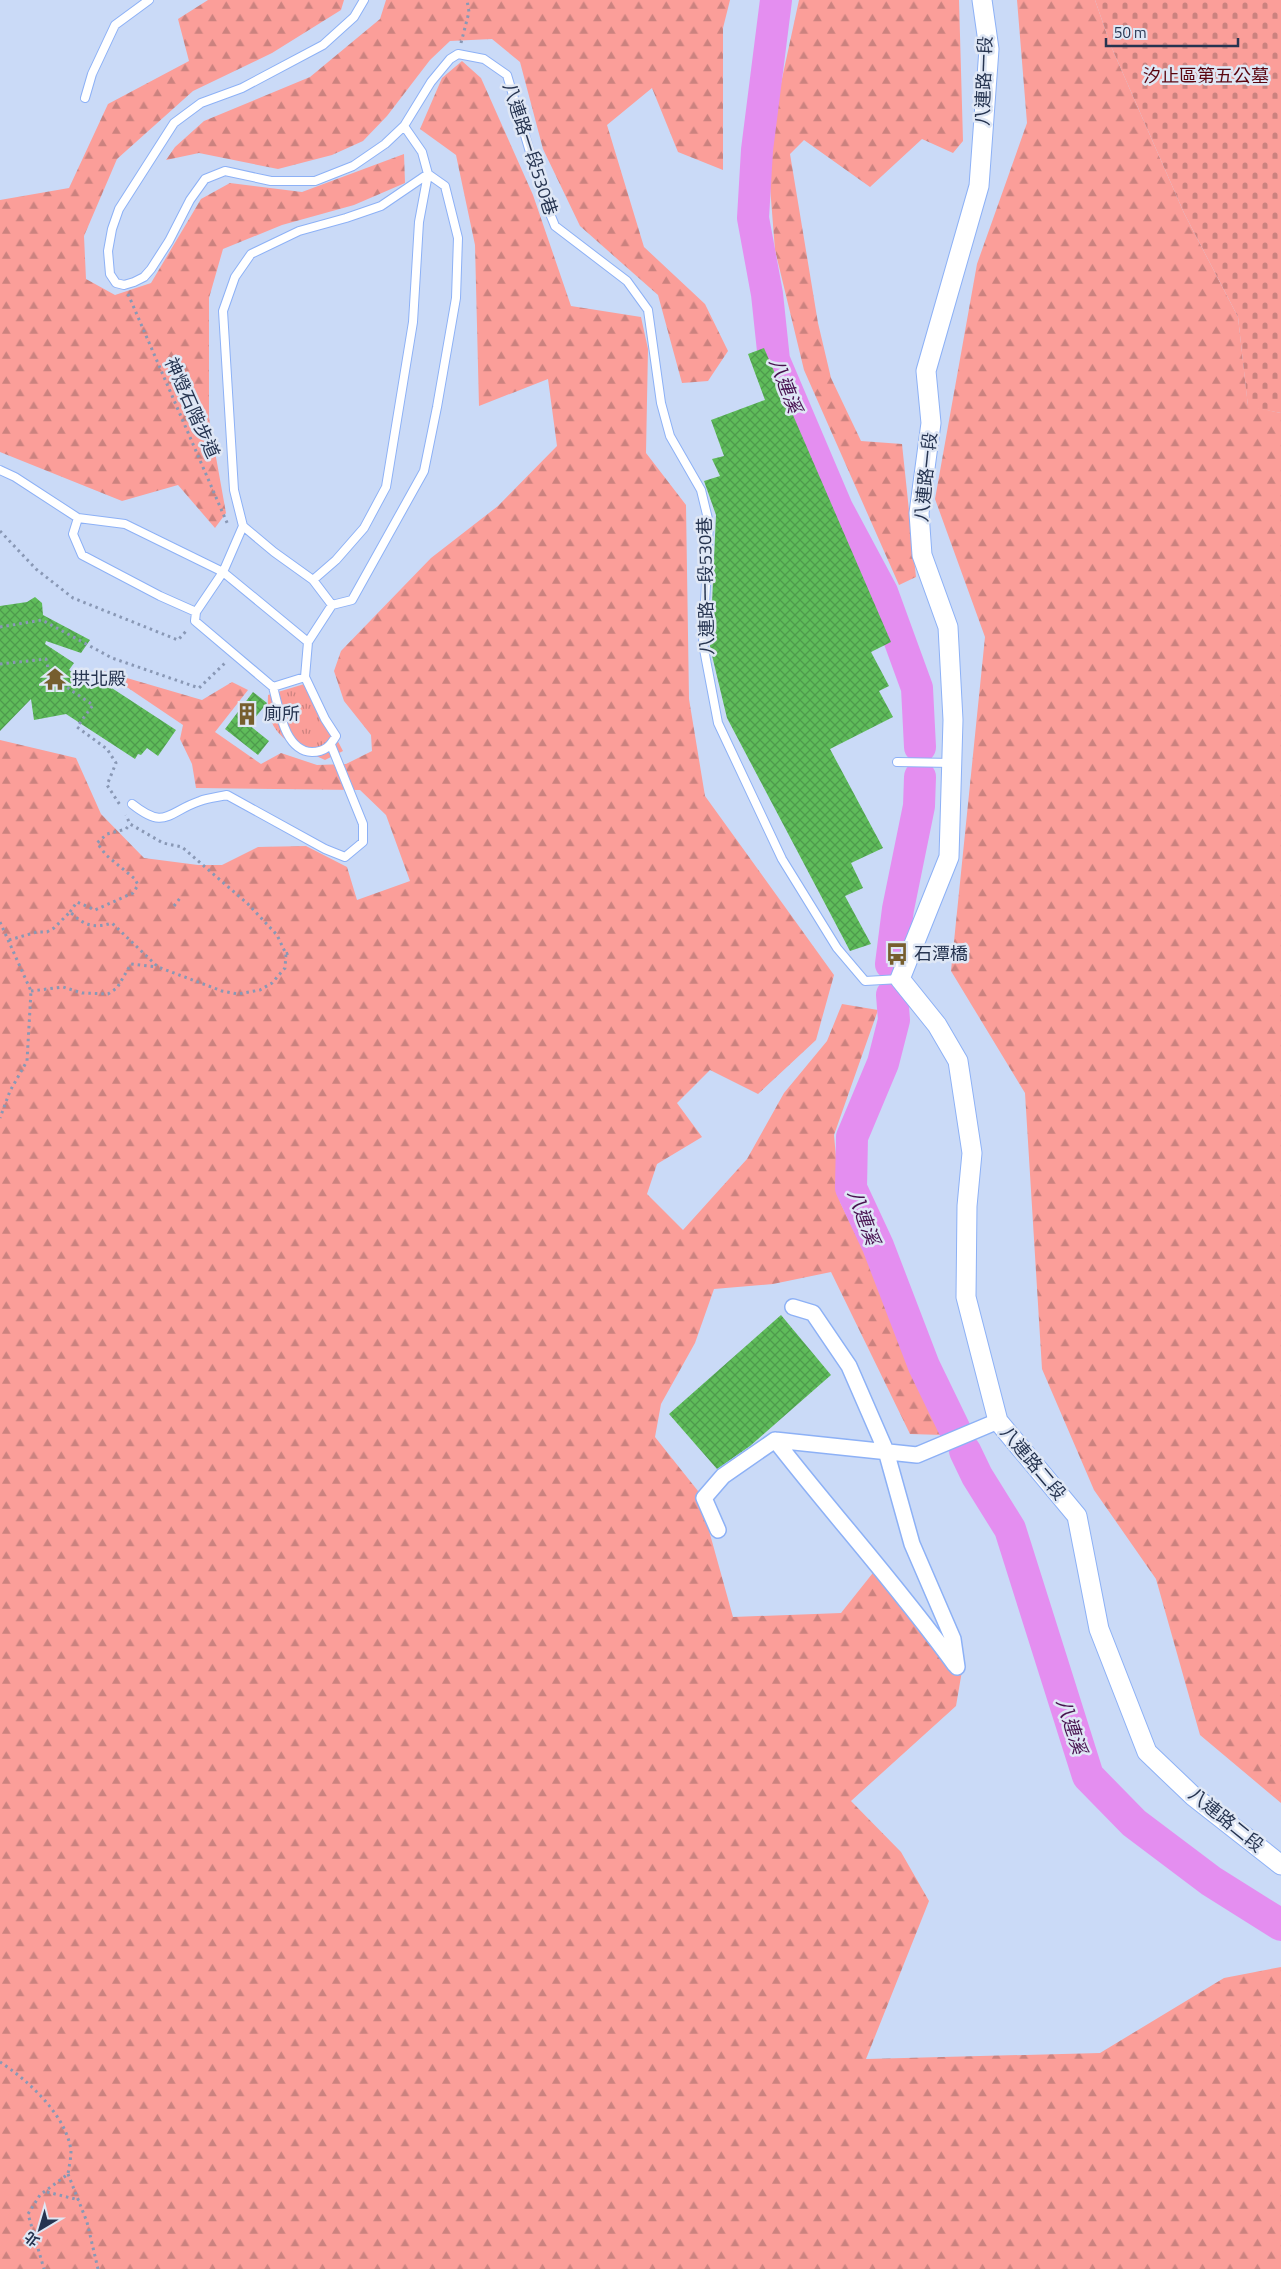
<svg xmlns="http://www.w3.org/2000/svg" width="1281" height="2269" viewBox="0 0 1281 2269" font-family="'Titillium Web','Noto Sans TC',sans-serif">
	<defs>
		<pattern id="forest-firs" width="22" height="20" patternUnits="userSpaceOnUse" patternTransform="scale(1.25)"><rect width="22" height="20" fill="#fb9e99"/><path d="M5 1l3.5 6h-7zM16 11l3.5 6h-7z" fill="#cb827f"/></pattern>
		<pattern id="cemetery-stones" width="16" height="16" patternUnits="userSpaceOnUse" patternTransform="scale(1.25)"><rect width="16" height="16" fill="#fb9e99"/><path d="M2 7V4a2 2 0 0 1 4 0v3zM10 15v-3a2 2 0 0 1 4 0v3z" fill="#cb827f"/></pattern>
		<pattern id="park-tufts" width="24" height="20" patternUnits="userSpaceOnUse" patternTransform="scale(1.25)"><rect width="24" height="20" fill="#fb9e99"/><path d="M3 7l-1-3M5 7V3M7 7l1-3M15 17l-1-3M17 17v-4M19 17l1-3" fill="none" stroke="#cb827f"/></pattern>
		<pattern id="building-cross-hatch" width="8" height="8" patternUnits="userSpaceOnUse" patternTransform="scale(1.25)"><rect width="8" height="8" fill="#5fbc5a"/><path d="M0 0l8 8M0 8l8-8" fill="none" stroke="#4e9a4d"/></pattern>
	</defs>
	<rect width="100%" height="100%" fill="#cadaf7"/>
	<!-- forest -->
	<path fill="url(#forest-firs)" d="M208 0H344L341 10 272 53 193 91 117 159 84 236 86 279 115 295 151 283 201 199 230 183 302 192 404 154 405 183 354 205 282 225 223 249 209 298V418L226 513 215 528 178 485 122 501 0 452V200L69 188 108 104 189 61 178 19Z
		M386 0H730L723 28V170L678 152 652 88 607 125 644 247 705 304 728 351 708 381 682 383 658 295 580 226 543 149 520 62 492 39 450 41 430 60 387 116 363 141 332 155 278 169 199 153 166 160 175 147 204 121 310 77 380 19Z
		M799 0H959L963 141 953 153 922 139 870 187 804 140 790 154 818 323 831 378 861 441 902 444 916 577 899 585 804 370 775 250 767 148Z
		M1017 0H1095L1111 46 1184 213 1238 317 1248 406 1281 413V1803L1200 1735 1156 1579 1094 1490 1042 1369 1025 1093 951 971 985 637 935 499 977 264 1027 123Z
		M462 61 481 78 533 195 571 306 641 317 648 349 646 453 686 505 689 699 705 796 834 975 816 1040 758 1094 710 1070 677 1103 702 1137 657 1164 647 1194 683 1230 747 1159 784 1093 827 1041 842 1004 878 1010 834 1135 840 1202 865 1254 943 1435 910 1434 831 1272 773 1284 714 1289 695 1343 661 1404 655 1437 698 1491 733 1617 841 1613 880 1564 964 1659 956 1706 851 1801 901 1852 929 1901 866 2059 1100 2053 1224 1978 1281 1967V2269H0V740L76 758 101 814 144 858 198 865H222L258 847 306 846 347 867 357 900 410 881 386 815 360 790 196 788 192 764 180 739 183 725 103 671 202 700 232 682 248 690 215 732 261 764 281 753 317 765 346 764 372 751 371 735 344 701 334 671 341 651 431 558 498 506 557 446 548 379 479 406 475 245 456 155 420 129 442 78Z"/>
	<!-- cemetery -->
	<path fill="url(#cemetery-stones)" d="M1095 0H1281V413L1248 407 1238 317 1184 213 1111 46Z"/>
	<!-- park -->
	<path fill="url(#park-tufts)" d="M311 682 314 696 343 751 325 760C293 745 265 737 268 695Z"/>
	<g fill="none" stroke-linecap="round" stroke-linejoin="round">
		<!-- river -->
		<path stroke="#e48ef0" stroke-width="32" d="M776 0 757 150 753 218 767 294 774 360 837 508 882 592 917 688 920 747
			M891 964 898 909 919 806 920 777
			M892 995 894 1020 883 1063 852 1137 851 1188 878 1246 924 1366 955 1430
			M965 1451 977 1476 1010 1529 1088 1776 1134 1823 1211 1881 1281 1925"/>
	</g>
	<!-- building -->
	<path fill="url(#building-cross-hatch)" d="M764 348 891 642 871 652 889 686 879 691 893 717 830 749 883 848 851 863 863 888 845 896 871 944 850 951 727 718 710 647 716 515 704 481 720 476 712 459 724 456 711 420 765 400 748 354Z
		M35 597 42 603 43 615 90 640 81 653 46 641 45 644 74 663 69 670 92 686 98 679 176 730 158 756 147 748 141 755 138 754 135 759 66 714 34 720 31 699 0 731V606L27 602Z
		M253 692 267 703 249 725 269 741 258 755 225 729Z
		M781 1315 831 1375 750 1446 717 1469 669 1414Z"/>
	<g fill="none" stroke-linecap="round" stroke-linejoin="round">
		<defs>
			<path id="service" d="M364 0 354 17 323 45 242 88 201 103 174 123 119 209 112 229 108 251 110 274 116 283 124 285 134 282 144 277 151 269 169 241 190 200 205 179 225 171 271 181H315L353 166 385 144 404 126 431 82 450 59 458 54 484 59 507 75 544 199 555 226 627 281 648 310 661 403 670 436 701 490 709 523 703 644 718 723 782 859 837 948 865 981 900 979
				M85 98 92 74 115 25 149 0
				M0 470 15 477 78 518
				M243 526 223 572 308 642 332 605
				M313 580 336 560 364 528 386 487 413 322 419 222 428 174 445 186 458 238 456 298 437 407 424 471 352 600 332 605 313 580 274 552 243 526 234 490 223 311 235 277 251 254 299 231 346 218 381 206 428 174 422 152 404 126
				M196 612 160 596 82 555 73 534 78 518 125 524 223 572 196 612 195 621 273 687 305 677 308 642
				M273 687C279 708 284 751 312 752 325 752 330 746 336 736L325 719 305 677
				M897 762 952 763
				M132 804C166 831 167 812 200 801 208 798 218 797 227 795L325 849 345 857 363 842V824L331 745"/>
			<path id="minor" d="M793 1307 813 1313 849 1366 886 1451 912 1544 953 1639 957 1667
				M775 1440C834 1516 899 1587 955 1665
				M718 1530 704 1498 723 1476 775 1440 917 1455 998 1421"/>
			<path id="tertiary" d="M982 0 989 49 979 186 926 371 931 423 919 513 922 555 948 627 953 720 949 857 900 979 937 1025 958 1061 972 1153 967 1206 966 1297 998 1421 1077 1516 1099 1629 1147 1752 1193 1796 1281 1865"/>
		</defs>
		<!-- service casing -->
		<use href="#service" stroke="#8db1f6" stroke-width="10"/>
		<!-- minor casing -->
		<use href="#minor" stroke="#8db1f6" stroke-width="18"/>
		<!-- tertiary casing -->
		<use href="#tertiary" stroke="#8db1f6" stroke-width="21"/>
		<!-- path -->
		<path stroke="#8998b5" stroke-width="3" stroke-dasharray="2.5 4" stroke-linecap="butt" d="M461 43 469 12 467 0
			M128 294 228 525
			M0 531 36 569 73 598 178 640 188 629
			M0 627 42 620 112 658 199 688 226 662
			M0 664 46 659 50 676 93 705 77 727 107 749 116 763 107 785 120 805
			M174 906 180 898
			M70 912 77 902 95 910 133 893 138 885 135 879 106 855 97 843 107 834 126 829 130 824
			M0 922 31 991 27 1061 10 1091 0 1118
			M9 940 37 932H47L54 928 70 912C84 925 93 929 112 923L158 967 222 991 238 994 260 990 272 983 285 968 286 954 277 935 248 904 182 847 163 843 130 824 126 815
			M286 954 291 952
			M31 991 63 987 82 993 108 994 117 988 131 964 157 967
			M0 2062C28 2080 67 2116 71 2151 71 2158 69 2167 68 2174L40 2195 28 2214 44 2269
			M68 2174 87 2222 98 2269
			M47 2192 79 2200"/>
		<!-- service -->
		<use href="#service" stroke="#fff" stroke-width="8"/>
		<!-- minor -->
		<use href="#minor" stroke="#fff" stroke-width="15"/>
		<!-- tertiary -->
		<use href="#tertiary" stroke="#fff" stroke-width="19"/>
	</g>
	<!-- icons -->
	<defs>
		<symbol id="temple-bare" viewBox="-9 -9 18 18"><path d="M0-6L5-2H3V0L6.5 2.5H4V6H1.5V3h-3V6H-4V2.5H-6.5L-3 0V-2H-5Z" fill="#765e2e" stroke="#dfe7f5" stroke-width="2.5" paint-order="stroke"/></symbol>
		<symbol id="building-bare" viewBox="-9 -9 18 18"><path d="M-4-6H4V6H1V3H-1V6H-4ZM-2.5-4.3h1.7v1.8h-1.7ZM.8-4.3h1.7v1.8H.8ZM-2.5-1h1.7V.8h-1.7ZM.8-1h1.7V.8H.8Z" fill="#765e2e" stroke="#dfe7f5" stroke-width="2.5" paint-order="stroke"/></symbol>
		<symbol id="bus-bare" viewBox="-9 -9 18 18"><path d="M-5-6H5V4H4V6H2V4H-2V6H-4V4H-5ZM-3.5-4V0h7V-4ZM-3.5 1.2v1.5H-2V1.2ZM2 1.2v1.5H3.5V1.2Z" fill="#765e2e" stroke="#dfe7f5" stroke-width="2.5" paint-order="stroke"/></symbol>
	</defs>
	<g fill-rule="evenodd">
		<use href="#temple-bare" x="39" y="663" width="32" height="32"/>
		<use href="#building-bare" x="231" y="698" width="32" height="32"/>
		<use href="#bus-bare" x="881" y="938" width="32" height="32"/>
	</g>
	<g text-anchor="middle" stroke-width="5" stroke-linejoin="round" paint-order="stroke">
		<!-- park labels -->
		<g font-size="18" fill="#5a050f" stroke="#dfe7f5">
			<text x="1206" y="82">汐止區第五公墓</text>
		</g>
		<!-- street labels -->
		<g font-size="18" fill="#263450" stroke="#dfe7f5">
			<text transform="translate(984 81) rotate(-88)" y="6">八連路一段</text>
			<text transform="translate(530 149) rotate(72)" y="6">八連路一段530巷</text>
			<text transform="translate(192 408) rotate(66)" y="6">神燈石階步道</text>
			<text transform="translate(926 477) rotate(-84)" y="6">八連路一段</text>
			<text transform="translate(706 586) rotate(-91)" y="6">八連路一段530巷</text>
			<text transform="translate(1033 1463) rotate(50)" y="6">八連路二段</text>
			<text transform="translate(1226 1820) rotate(39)" y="6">八連路二段</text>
		</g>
		<!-- poi labels -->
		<g font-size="18" fill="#263450" stroke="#dfe7f5" text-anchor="start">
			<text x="72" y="685">拱北殿</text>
			<text x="264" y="720">廁所</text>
			<text x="914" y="960">石潭橋</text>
		</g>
		<!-- water labels -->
		<g font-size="19" font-style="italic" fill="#481250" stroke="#dfe7f5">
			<text transform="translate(786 385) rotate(69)" y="7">八連溪</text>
			<text transform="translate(864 1217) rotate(70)" y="7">八連溪</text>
			<text transform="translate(1072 1726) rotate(72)" y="7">八連溪</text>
		</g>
	</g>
	<!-- north arrow -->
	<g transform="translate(40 2229) rotate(218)" stroke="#dfe7f5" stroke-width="4" paint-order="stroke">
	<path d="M0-4L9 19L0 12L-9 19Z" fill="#263450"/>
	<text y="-8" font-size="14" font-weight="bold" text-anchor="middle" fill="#263450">北</text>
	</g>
	<!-- scale -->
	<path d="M1106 38v8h132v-8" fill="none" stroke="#263450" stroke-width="2.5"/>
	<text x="1114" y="38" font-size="15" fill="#263450" stroke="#dfe7f5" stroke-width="4" paint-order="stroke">50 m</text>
</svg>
